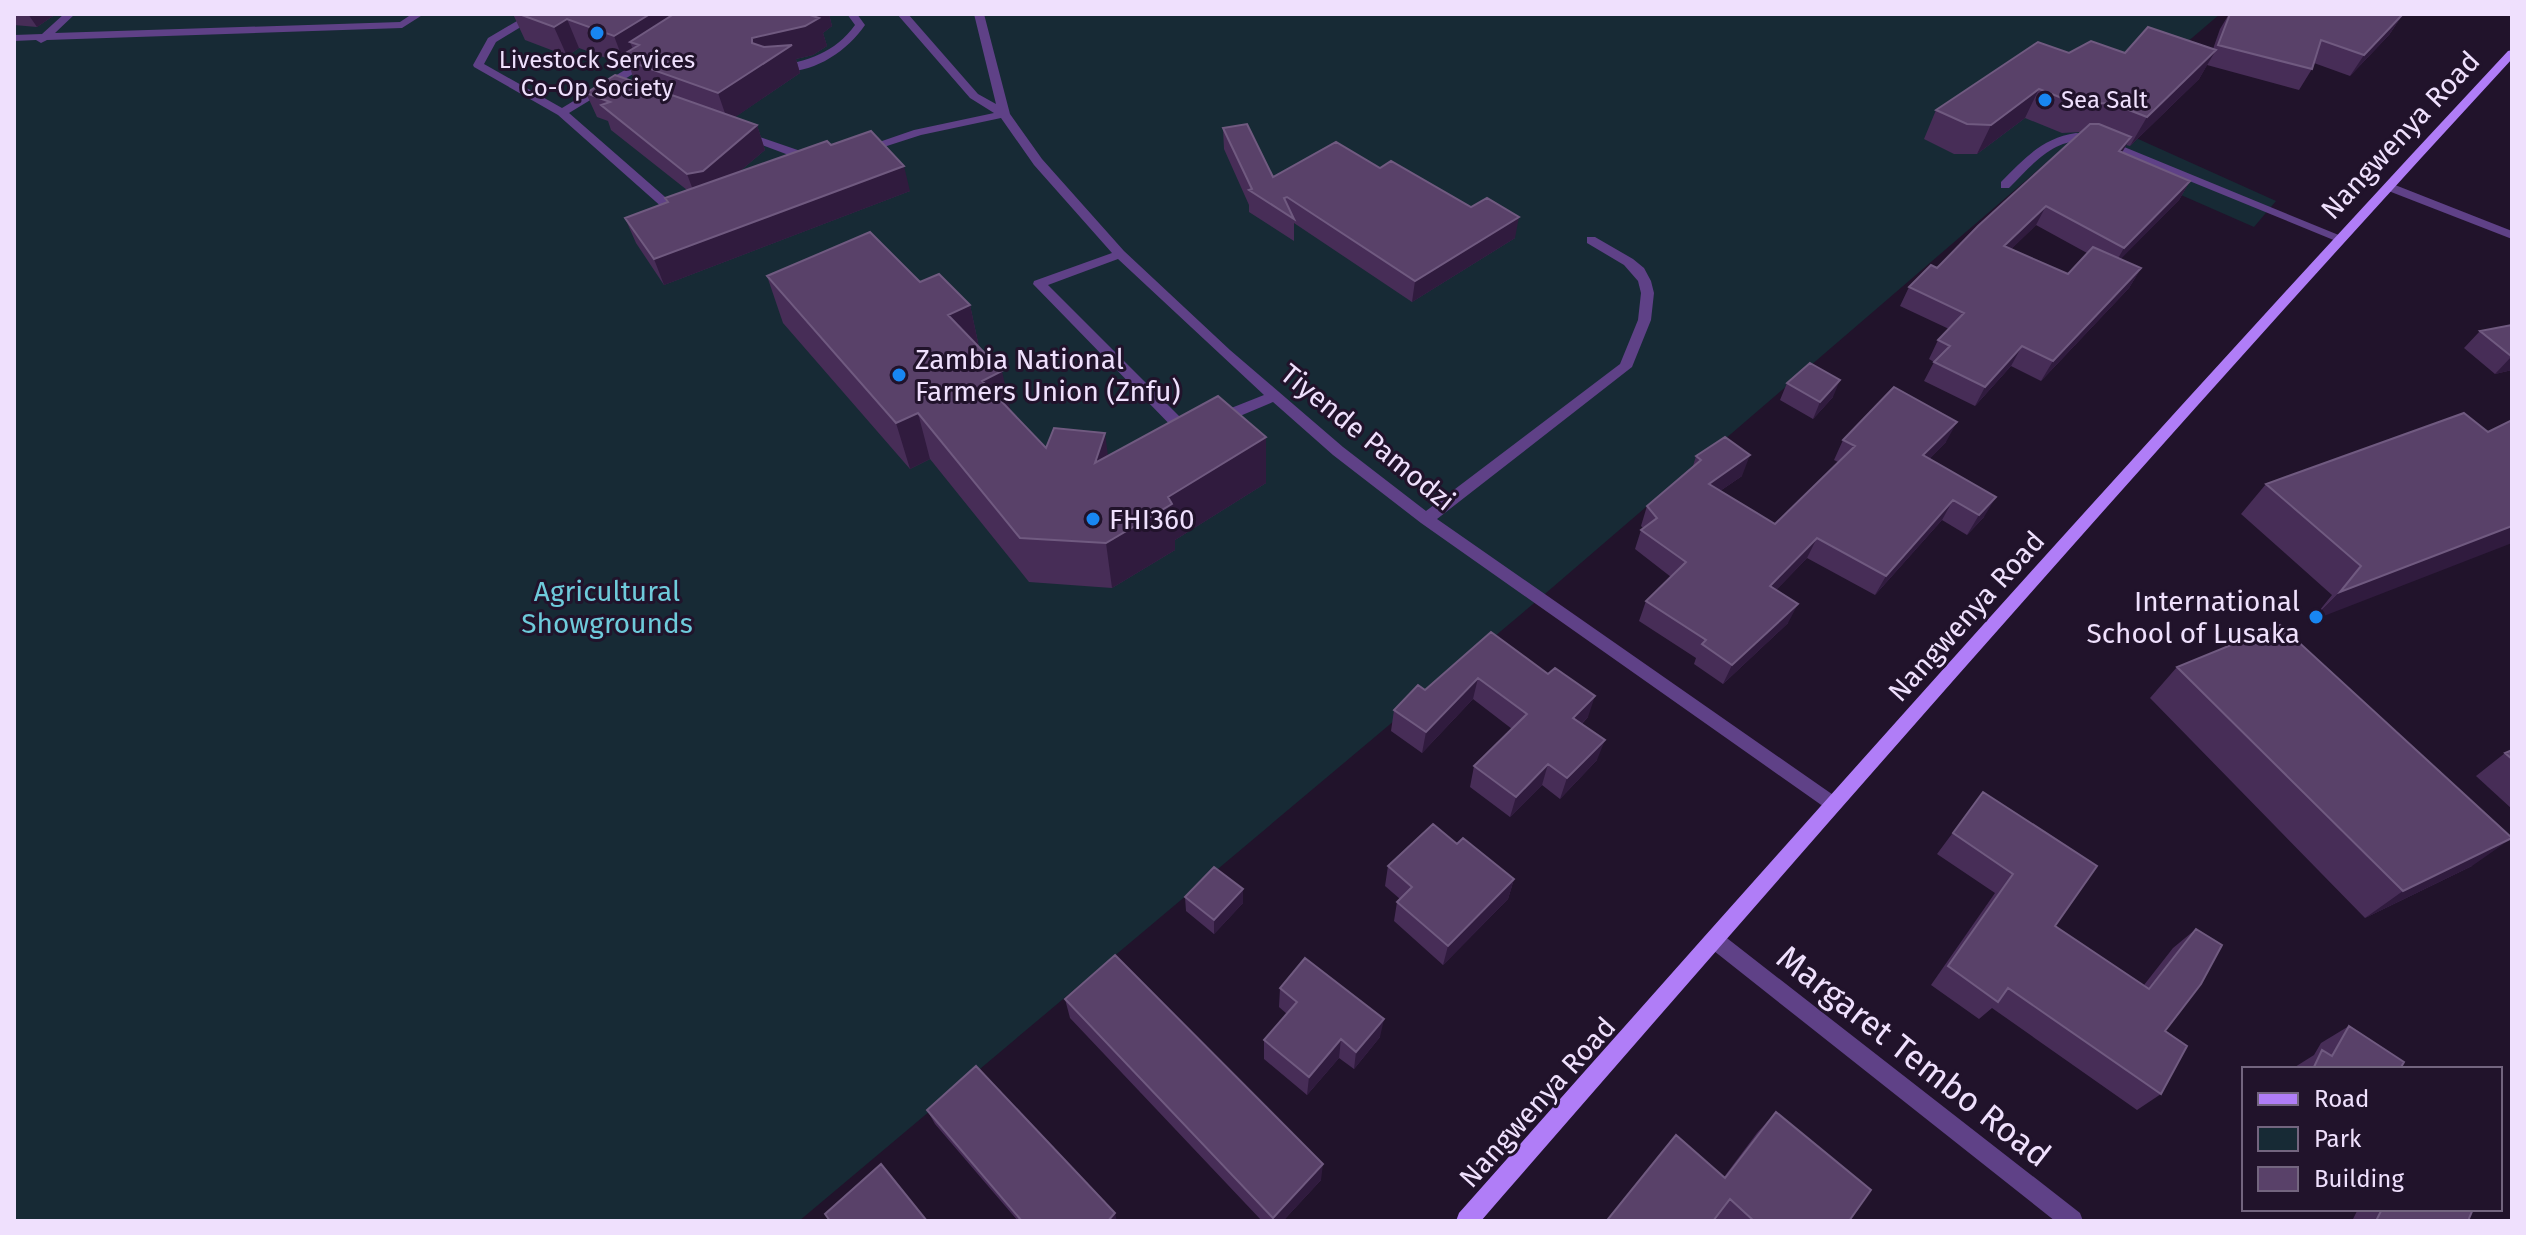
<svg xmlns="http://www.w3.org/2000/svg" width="2526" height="1235" viewBox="0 0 2526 1235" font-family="'Fira Sans',sans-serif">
	<rect width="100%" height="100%" fill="#21132b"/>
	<!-- green -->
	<path fill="#172a35" d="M14 14H2220L2096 120 2276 201 2254 227 2067 145 1539 599 799 1221H14Z"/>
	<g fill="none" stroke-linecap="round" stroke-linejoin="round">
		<!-- lane -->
		<path fill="#5f4187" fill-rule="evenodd" d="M64 14H75L55 33 400 22 412 14H424L402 28 47 40 41 43 36 40 14 41V35L42 34Z
			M529 14H542L496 42 484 64 562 108 643 59H651V63L569 113 672 203 689 205V211L664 209 558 115 474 67 473 65 488 38Z
			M847 14H857L865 25C846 53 810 76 775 71V67C807 61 835 53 855 25Z
			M897 14H908L978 94 996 104 974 14H984L1010 114 1042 159 1124 251 1230 350 1343 447 1426 511 1620 364 1638 320 1641 293 1638 281 1624 265 1587 243V237H1595L1633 259 1644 268 1651 281 1654 293 1651 320 1632 367 1437 519 1839 799 1842 804 1839 809 1833 812 1827 809 1421 523 1333 455 1273 402 1221 424H1211L1209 420 1211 416 1264 395 1118 259 1048 285 1189 426 1196 427 1198 431 1192 437H1182L1033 284 1034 281 1112 253 1034 165 1001 118 921 135 862 154 856 150 914 130 994 113 970 98Z
			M742 131 818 157 820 160 818 163H810L738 136 736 134Z
			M2076 133 2095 135 2346 238 2344 241H2336L2089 140C2052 139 2034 163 2009 188H2001V182C2024 159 2042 138 2076 133Z"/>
		<!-- street -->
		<path fill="#5f4187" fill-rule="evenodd" d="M2390 183 2512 231V239L2386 190V184Z
			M1716 932 1723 935 2080 1213 2083 1221H2055L1709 947 1707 941 1709 935Z"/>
		<!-- secondary -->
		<path fill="#b07df7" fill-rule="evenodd" d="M2512 50V59C2161 440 1821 830 1481 1221H1456L1459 1213C1805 823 2152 432 2508 51Z"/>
	</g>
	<!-- wall -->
	<path fill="#472d57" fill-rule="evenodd" d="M14 14H56L37 27 14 25Z
		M513 14H829L832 26 823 33 827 46 813 55 796 59 800 73 735 117 757 125 765 150 739 172 831 145 910 191 664 285 636 243 625 218 667 203 665 198 687 190 611 130 608 121 597 117 586 93 635 82 628 63 625 65 579 48 567 56 525 40Z
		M2229 14H2403L2389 35 2350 76 2314 63 2312 69 2299 90 2207 65 2199 79 2130 146 2126 145 2122 152 2190 181 2179 200 2120 259 2141 268 2129 288 2041 381 2011 366 1975 406 1924 381 1934 362 1929 359 1938 340 1949 329 1900 306 1909 287 1937 268 2081 132 2062 133 2025 118 1977 154H1954L1924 139 1936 110 2069 53H2125L2213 49 2220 29ZM2036 225 2087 253 2068 274 2011 249Z
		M1223 128 1273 177 1515 238 1412 302 1294 223V241L1249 212V205L1224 149Z
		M767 276 920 282 970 305 979 347 1010 410 1046 448 1266 483 1175 540V550L1112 588 1029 582 930 459 910 469 783 323Z
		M2512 325V370L2495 374 2464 348 2480 331Z
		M1787 383 1833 397 1813 419 1780 400Z
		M2512 420 2311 621 2332 595 2241 514 2266 484 2488 432Z
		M1843 440 1946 442 1929 459 1984 517 1967 535 1942 520 1875 595 1807 558 1776 590 1788 623 1723 684 1694 664 1696 658 1639 621 1646 601 1671 577 1635 549 1641 530 1643 528 1641 526 1647 506 1693 466 1696 456 1742 476 1720 491 1775 524 1838 462 1834 460Z
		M1491 632 1588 717 1582 724 1597 760 1560 799 1542 785 1510 817 1470 787 1474 766 1512 729 1473 699 1422 753 1391 731 1394 710 1425 690Z
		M2177 667 2472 866 2365 918 2150 698Z
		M2512 750V809L2476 776 2505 753Z
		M1983 792 2055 926 2144 985 2173 948 2196 929 2165 1031 2161 1094 2137 1110 1992 1008 1979 1019 1931 985 1995 893 1937 854Z
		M1457 844 1514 879 1508 899 1443 965 1394 921 1397 902 1400 899 1385 886 1388 866Z
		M1243 889V903L1214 934 1186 911 1185 897Z
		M1280 988 1380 1037 1354 1069 1339 1058 1307 1095 1264 1059V1040L1287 1014 1279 1007Z
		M1065 999 1321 1180 1283 1221H1262L1070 1018Z
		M2349 1026 2400 1069H2294L2295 1067 2314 1055 2321 1043Z
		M927 1110 1117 1221H1018L935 1124Z
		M1776 1112 1849 1221H1607L1676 1135 1724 1177 1757 1133Z
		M2358 1209H2473L2468 1221H2352Z"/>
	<!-- shaded-wall -->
	<path fill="#301b3e" d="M28 14H56L37 27Z
		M650 14H705L639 45 630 42 636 57 624 54 628 63 625 65 614 36Z
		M803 14H829L832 26 823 33 827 46 813 55 796 59 800 73 728 122 718 93 752 43V38Z
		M2403 14 2389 35 2350 76 2364 55Z
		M567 19 579 48 567 56 554 27Z
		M2216 50 2199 79 2130 146 2147 117Z
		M2039 89 2025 118 1977 154 1991 125Z
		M757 125 765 150 712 195 696 198 687 174Z
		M2131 137 2120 156 2119 151Z
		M904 166 910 191 664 285 654 259Z
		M2190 181 2179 200 2113 267 2124 248Z
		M2046 206 2036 225 1994 266 2004 246Z
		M1519 217 1515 238 1412 302 1415 281Z
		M2141 268 2129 288 2041 381 2053 361Z
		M970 305 980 352 948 315Z
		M2022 346 2011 366 1975 406 1985 387Z
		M2512 356V370L2495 374Z
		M1002 371 1012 417 982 381Z
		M1840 380 1833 397 1813 419 1820 402Z
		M918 413 930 459 910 469 896 423Z
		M1957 422 1946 442 1912 476 1923 455Z
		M1105 433 1111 479 1095 463Z
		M1266 437V483L1175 540V550L1112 588 1106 543 1168 497Z
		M1750 455 1742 476 1701 504 1709 484Z
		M1996 497 1984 517 1967 535 1979 515Z
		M1953 500 1942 520 1875 595 1886 576Z
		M2512 526V543L2311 621 2340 592Z
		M1817 538 1807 558 1761 606 1770 586Z
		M1798 604 1788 623 1723 684 1732 665Z
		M1478 678 1473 699 1422 753 1426 732Z
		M1595 696 1588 717 1567 739 1573 718Z
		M1605 740 1597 760 1560 799 1567 778Z
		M1548 764 1542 785 1510 817 1516 797Z
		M2512 838 2472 866 2365 918 2403 891Z
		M1514 879 1508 899 1443 965 1448 946Z
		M1243 889V903L1214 934V920Z
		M1384 1019 1380 1037 1354 1069 1356 1052Z
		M1341 1039 1339 1058 1307 1095 1309 1077Z
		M1323 1164 1321 1180 1283 1221H1273V1218Z
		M1115 1213 1117 1221H1108Z"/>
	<!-- building -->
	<path fill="#594169" stroke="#705a80" stroke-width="2" d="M519 14H650L614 36 567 19 554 27Z
		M674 14H807L819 18 805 26 752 38V43L764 47 792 45 718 93 628 61 633 57 624 54 639 45 630 42Z
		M2230 14H2403L2364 55 2321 40 2312 69 2218 45Z
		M2148 27 2216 50 2147 117 2111 103 2077 104 2039 89 1991 125 1967 124 1936 110 2038 42 2069 53 2091 41 2125 53Z
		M615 75 757 125 703 171 687 174 601 105 610 102 586 93Z
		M1247 124 1273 177 1336 142 1380 168 1391 161 1471 207 1487 198 1519 217 1415 281 1287 197 1284 198 1294 219 1249 190 1252 189 1223 128Z
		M2090 124H2099L2131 137 2119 151 2190 181 2124 248 2046 206 2004 246 2068 274 2093 247 2141 268 2053 361 2022 346 1985 387 1934 362 1950 346 1938 340 1964 313 1909 287 1931 265 1937 268 1978 226Z
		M871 131 904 166 654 259 625 218 668 202 665 198 827 141 831 145Z
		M870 232 920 282 939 274 970 305 948 315 1002 371 982 381 1046 448 1054 428 1105 433 1095 463 1218 396 1266 437 1168 497 1172 504 1106 543 1020 538 918 413 896 423 767 276Z
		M2512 325 2511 356 2480 331Z
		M1810 363 1840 380 1820 402 1787 383Z
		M1894 387 1957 422 1923 455 1996 497 1979 515 1953 500 1886 576 1817 538 1770 586 1798 604 1732 665 1702 644 1706 640 1646 601 1686 562 1641 530 1657 518 1647 506 1701 460 1696 456 1725 437 1750 455 1709 484 1775 524 1855 446 1843 440Z
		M2464 413 2488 432 2512 420V526L2340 592 2361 566 2266 484Z
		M2280 625 2512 838 2403 891 2177 667Z
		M1491 632 1548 674 1555 668 1595 696 1573 718 1605 740 1567 778 1548 764 1516 797 1474 766 1527 714 1478 678 1426 732 1394 710 1418 685 1425 690Z
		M2512 750V759L2505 753Z
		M1983 792 2097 866 2055 926 2149 989 2196 929 2222 945 2201 984 2165 1031 2187 1046 2161 1094 2008 988 1998 1002 1948 966 2013 874 1953 833Z
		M1433 824 1457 844 1463 838 1514 879 1448 946 1397 902 1412 887 1388 866Z
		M1214 867 1243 889 1214 920 1185 897Z
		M1115 955 1323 1164 1273 1218 1065 999Z
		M1305 958 1384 1019 1356 1052 1341 1039 1309 1077 1264 1040 1297 1002 1280 988Z
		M2349 1026 2404 1062 2400 1069H2313L2322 1050 2332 1056Z
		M976 1066 1115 1213 1108 1221H1020L1021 1220 927 1110Z
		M1776 1112 1871 1190 1849 1221H1754L1730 1199 1713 1221H1611L1608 1219 1676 1135 1725 1178Z
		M881 1164 927 1221H830L825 1214Z
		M2382 1209H2473L2468 1221H2376Z"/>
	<!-- markers -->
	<g fill="#1886f1" stroke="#21132b" stroke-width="3">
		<circle cx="597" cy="33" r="8"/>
		<circle cx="2045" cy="100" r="8"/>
		<circle cx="899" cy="375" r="8"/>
		<circle cx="1093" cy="519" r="8"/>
		<circle cx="2316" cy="617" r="8"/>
	</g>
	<g text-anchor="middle" stroke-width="6" stroke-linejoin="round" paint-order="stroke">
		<!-- far-poi labels -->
		<g font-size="24" fill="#efe0fd" stroke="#21132b">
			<text x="597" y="68">Livestock Services<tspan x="597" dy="28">Co-Op Society</tspan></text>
			<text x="2061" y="108" text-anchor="start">Sea Salt</text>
		</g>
		<!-- street labels -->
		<g font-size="28" fill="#efe0fd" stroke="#21132b">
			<text transform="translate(2400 135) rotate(-47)" y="10">Nangwenya Road</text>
			<text transform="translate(1368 437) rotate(39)" y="10">Tiyende Pamodzi</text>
			<text transform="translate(1966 616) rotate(-48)" y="10">Nangwenya Road</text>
			<text transform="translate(1537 1102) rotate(-48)" y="10">Nangwenya Road</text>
		</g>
		<!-- poi labels -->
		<g font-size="28" fill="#efe0fd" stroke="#21132b" text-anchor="start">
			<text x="915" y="369">Zambia National<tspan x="915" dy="32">Farmers Union (Znfu)</tspan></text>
			<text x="1109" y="529">FHI360</text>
			<text x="2300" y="611" text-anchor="end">International<tspan x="2300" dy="32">School of Lusaka</tspan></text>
		</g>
		<!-- park labels -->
		<g font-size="28" fill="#6ecbdb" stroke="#21132b">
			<text x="607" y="601">Agricultural<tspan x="607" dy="32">Showgrounds</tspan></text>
		</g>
		<!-- near-street labels -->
		<g font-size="34" fill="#efe0fd" stroke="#21132b">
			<text transform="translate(1914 1056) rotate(38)" y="12">Margaret Tembo Road</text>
		</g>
	</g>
	<!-- border -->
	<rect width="2526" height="1235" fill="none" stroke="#efe0fd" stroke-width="32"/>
	<!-- legend -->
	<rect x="2242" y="1067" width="260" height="144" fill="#21132b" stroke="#73657f" stroke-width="2"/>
	<rect x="2258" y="1093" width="40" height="12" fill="#b07df7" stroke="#73657f" stroke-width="2"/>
	<text x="2314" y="1107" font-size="24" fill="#efe0fd">Road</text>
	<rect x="2258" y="1127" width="40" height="24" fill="#172a35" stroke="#73657f" stroke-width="2"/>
	<text x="2314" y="1147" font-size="24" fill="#efe0fd">Park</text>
	<rect x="2258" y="1167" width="40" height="24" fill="#594169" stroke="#73657f" stroke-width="2"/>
	<text x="2314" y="1187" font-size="24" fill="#efe0fd">Building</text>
</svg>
